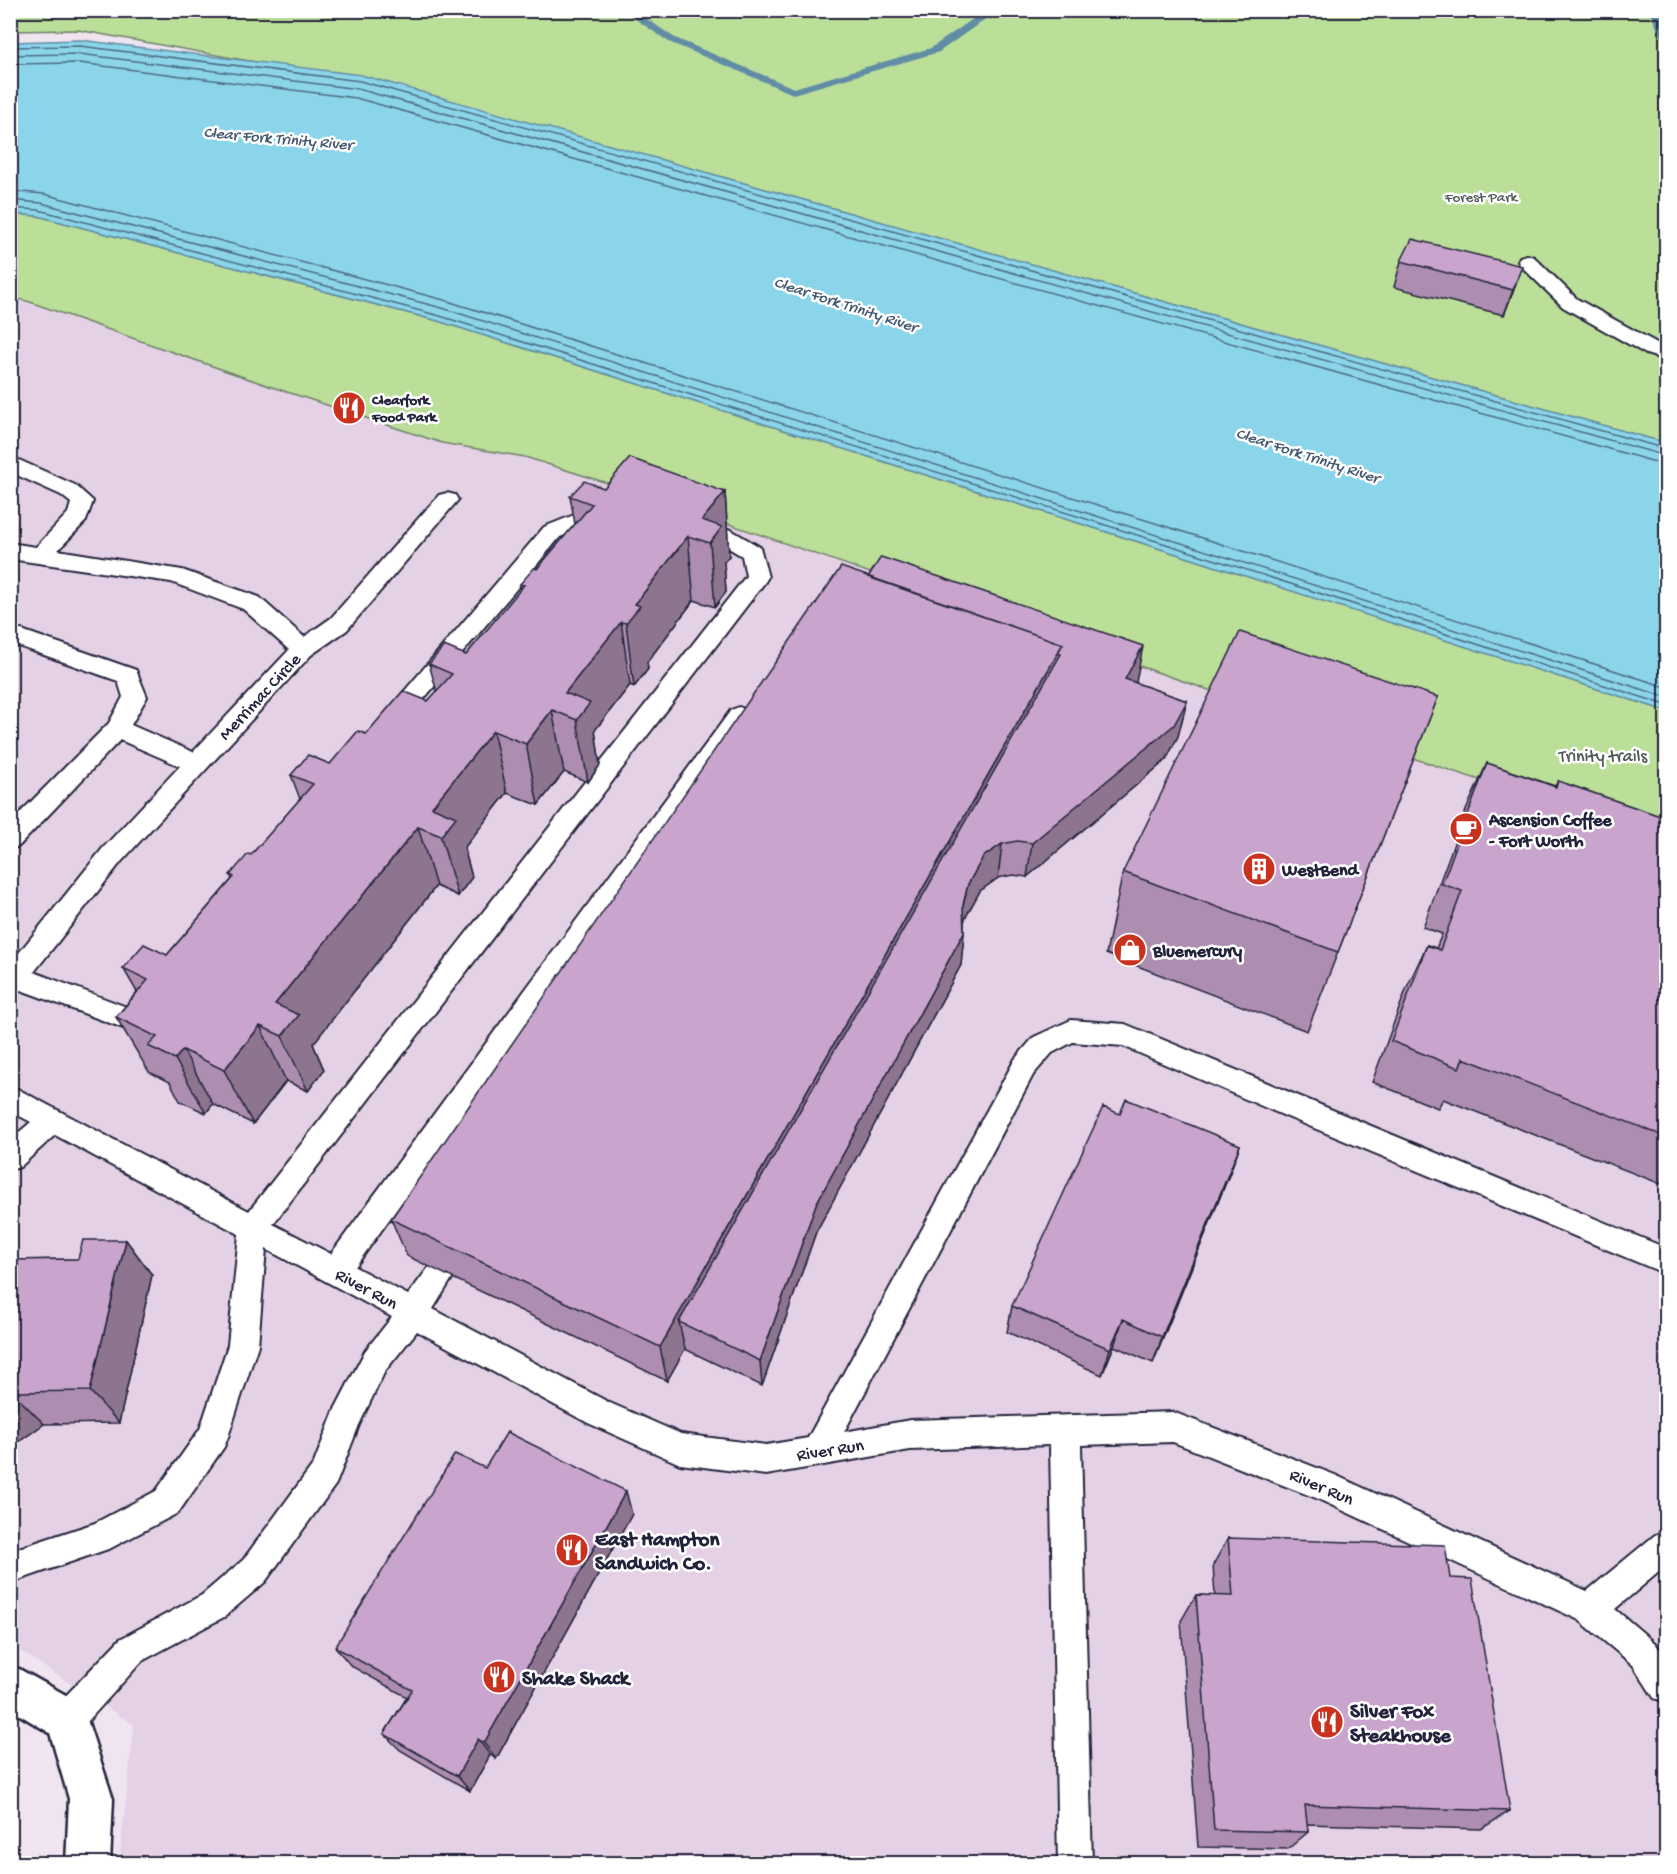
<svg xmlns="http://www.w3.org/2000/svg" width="1677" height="1874" viewBox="0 0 1677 1874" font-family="'Gochi Hand',sans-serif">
	<rect width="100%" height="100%" fill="#efe4f0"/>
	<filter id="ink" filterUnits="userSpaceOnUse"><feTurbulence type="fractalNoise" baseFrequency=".0167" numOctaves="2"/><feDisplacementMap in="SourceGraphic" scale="12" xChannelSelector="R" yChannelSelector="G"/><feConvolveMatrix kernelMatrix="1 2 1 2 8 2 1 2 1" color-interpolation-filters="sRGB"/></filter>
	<g filter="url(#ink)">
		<!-- built -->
		<path fill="#e4d1e6" d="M10 299 27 301 269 386 442 443 525 457 648 496 1278 714 1666 841V1863H119L134 1725 11 1645Z"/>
		<!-- green -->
		<path fill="#bbde98" stroke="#6e806a" stroke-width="1.5" d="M10 11H1666V443L416 91 78 30 11 31Z
			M11 214 38 216 438 321 1183 556 1666 711V841L1278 714 648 496 525 457 442 443 269 386 27 301 11 298Z"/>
		<!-- water -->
		<path fill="#8bd5eb" stroke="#618da5" stroke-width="1.5" d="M80 40 361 75 1666 443V711L1183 556 438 321 38 216 11 214V42Z"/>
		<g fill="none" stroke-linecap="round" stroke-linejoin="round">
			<!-- shore -->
			<path stroke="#4c6a81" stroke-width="1.5" d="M10 47 80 46 360 81 1666 449
				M10 55 79 54 358 89 1666 456
				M10 64 79 63 356 98 1666 465
				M10 191 44 194 444 300 1190 534 1666 687
				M10 200 41 203 442 308 1666 697
				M10 208 39 210 440 316 1185 550 1666 705"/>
			<!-- stream -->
			<path fill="#618da5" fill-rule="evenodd" d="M622 10H634L675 38 794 88 931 48 986 10H998L939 52 793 94 669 42Z
				M1649 10H1659L1666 27V40L1661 37Z"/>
			<defs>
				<path id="lane" d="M1527 255 1534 257 1577 299 1666 348V360L1646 354 1563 307 1520 265 1518 261 1520 257Z
					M10 456 75 485 93 501 86 521 58 550 182 570 259 597 304 637 331 618 439 495 447 493 455 495 458 500 347 630 311 655 121 862 34 972 132 1009C139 1000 145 1000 155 1003L159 1011C154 1022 149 1029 137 1033L21 990 10 995V964L103 848 180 766 120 740 19 846 10 849V823L109 723 123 697 118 681 10 643V626L136 670 147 697 131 725 193 752 289 650 243 609 171 582 10 559V543L36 547 68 513 71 503 61 495 10 472Z
					M608 508 616 510 619 515 616 520 595 523 560 537 401 726 393 729 385 726 381 720 385 714 544 527 584 511Z
					M697 520 731 530 760 547 768 577 765 582 273 1224 331 1254 731 710 739 707 747 710 751 716 747 722 355 1267 408 1295 432 1263 442 1259 452 1263 456 1272 433 1309 610 1403 681 1434 766 1445 808 1438 1015 1059 1034 1037 1071 1020 1125 1024 1666 1248V1274L1285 1116 1123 1046 1073 1042 1052 1053 1033 1075 844 1432 910 1420 1173 1412 1335 1475 1587 1591 1655 1535 1666 1530V1566L1615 1609 1655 1643 1666 1658V1702L1654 1698 1633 1665 1579 1620 1316 1498 1173 1442 1081 1445 1092 1864H1058L1050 1445 910 1450 766 1475 680 1464 588 1423 417 1331 385 1371 359 1425 336 1484 265 1582 224 1617 142 1661 79 1731 67 1736 55 1731 50 1719 55 1707 120 1639 202 1595 243 1560 314 1463 335 1409 365 1351 392 1317 266 1249 258 1345 228 1437 224 1447 178 1513 111 1548 10 1583V1551L95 1523 156 1491 200 1429 228 1345 239 1234 55 1135 20 1167 10 1170V1140L31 1122 10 1111V1085L249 1211 746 576 742 556 715 540 689 532 686 527 689 522Z"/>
				<path id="street" d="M10 1664 82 1704 113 1799 110 1864H66L69 1799 50 1733 10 1709Z"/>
			</defs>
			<!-- lane casing -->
			<use href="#lane" stroke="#22223b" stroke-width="4"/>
			<!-- street casing -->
			<use href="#street" stroke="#22223b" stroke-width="5"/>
			<!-- lane -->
			<use href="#lane" fill="#fff" fill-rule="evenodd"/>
			<!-- street -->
			<use href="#street" fill="#fff" fill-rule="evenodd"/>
		</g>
		<!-- wall -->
		<path fill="#ad8eb0" stroke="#22223b" stroke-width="1.5" d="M1401 261 1522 266 1504 315 1394 287Z
			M604 488 725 492 729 556 724 562 726 592 715 607 694 600 647 662 648 669 634 687 630 685 595 730 600 765 588 782 564 772 538 805 507 793 464 848 472 877 458 896 436 886 313 1044 324 1070 308 1091 286 1081 253 1124 213 1104 206 1113 180 1101 170 1082 149 1072 116 1017 137 992 123 968 167 955 232 879 230 875 251 855 300 799 291 775 330 764 366 734 428 701 437 692 429 664 466 655 521 589 520 584 537 569 575 524 570 496Z
			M1136 683 1187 701 1178 736 1166 760 1027 877 1013 875 998 878 980 891 965 918 964 923V932L961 965 816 1232 762 1386 685 1349 667 1381 407 1256 391 1219Z
			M1438 697 1307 1031 1106 954 1123 872Z
			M1487 763 1555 786 1558 781 1666 818V1186L1443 1099 1438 1108 1372 1082 1407 987 1427 945 1436 948 1442 934 1423 927 1467 808Z
			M1120 1114 1240 1145 1229 1175 1153 1363 1114 1346 1102 1375 1007 1332 1012 1306Z
			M126 1240 152 1275 119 1423 44 1424 10 1448V1260L78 1259Z
			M485 1468 632 1514 496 1759 490 1755 470 1791 400 1750 384 1734 407 1697 351 1666 335 1647Z
			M1228 1538 1450 1578 1510 1811 1481 1829 1307 1824 1308 1832 1288 1849 1198 1847 1181 1621 1196 1595 1215 1596 1213 1565Z"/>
		<!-- shaded-wall -->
		<path fill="#8d7490" stroke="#22223b" stroke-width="1.5" d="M1522 266 1513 292 1504 315 1513 290Z
			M725 492 729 556 724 562 726 592 715 607 710 543 702 520Z
			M688 536 694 600 647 662 648 669 634 687 626 623 635 604Z
			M621 622 630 685 595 730 600 765 588 782 577 720 565 693Z
			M1063 644 1056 690 679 1322 685 1349 667 1381 660 1347Z
			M1143 646 1136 682 1119 715 1125 679Z
			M1187 701 1178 736 1166 760 1027 877 1032 843Z
			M552 710 564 772 538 805 526 744Z
			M493 731 507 793 464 848 472 877 458 896 432 807Z
			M418 827 436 886 313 1044 324 1070 308 1091 282 1036 275 1004Z
			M1002 844 998 878 980 891 965 918 960 939 963 905 968 884 983 857Z
			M964 932 961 965 816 1232 762 1386 760 1361 816 1204Z
			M260 1026 286 1081 253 1124 224 1070Z
			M183 1050 213 1104 206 1113 175 1059Z
			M1240 1145 1229 1175 1153 1363 1162 1337Z
			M126 1240 152 1275 119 1423 90 1391Z
			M1123 1319 1114 1346 1102 1375 1110 1349Z
			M12 1392 44 1424 10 1448V1393Z
			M626 1491 632 1514 496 1759 484 1743Z
			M478 1739 490 1755 470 1791 457 1776Z"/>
		<!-- building -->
		<path fill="#c9a5cd" stroke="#22223b" stroke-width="1.5" d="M1412 239 1522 266 1513 290 1401 261Z
			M630 458 725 492 702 520 722 527 710 543 688 536 635 604 640 606 626 623 621 622 565 693 590 703 577 720 552 710 526 744 493 731 432 807 456 817 441 836 418 827 275 1004 299 1015 282 1036 260 1026 224 1070 183 1050 175 1059 148 1046 157 1037 116 1017 148 980 123 968 144 944 167 955 234 877 230 875 248 854 251 855 313 784 291 775 308 755 330 764 358 731 366 734 403 691 428 701 452 674 429 664 444 646 466 655 524 585 520 584 534 568 537 569 592 504 570 496 584 481 604 488Z
			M881 557 1143 646 1125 679 1187 701 1174 725 1032 843 1017 841 1002 844 983 857 968 884 963 905 964 932 816 1204 760 1361 679 1322 1061 654 1057 653 1063 644 868 577Z
			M841 567 1063 644 660 1347 391 1219Z
			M1240 632 1438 697 1338 952 1123 872Z
			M1487 763 1556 787 1558 781 1666 818V1137L1463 1058 1459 1068 1391 1041 1427 945 1440 950 1462 891 1442 884Z
			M1126 1099 1240 1145 1162 1337 1123 1319 1110 1349 1012 1306 1103 1107 1120 1114Z
			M83 1240H126L90 1391 12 1392 10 1393V1260L78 1259Z
			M507 1432 626 1491 484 1743 478 1739 457 1776 384 1734 412 1690 335 1647 455 1454 485 1468Z
			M1228 1538 1445 1545 1450 1578 1472 1579 1510 1811 1305 1805 1308 1832 1214 1830 1196 1595 1233 1596Z"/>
	</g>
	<!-- icons -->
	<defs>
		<symbol id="restaurant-disc" viewBox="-11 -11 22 22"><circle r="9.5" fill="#c8321e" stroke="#fff"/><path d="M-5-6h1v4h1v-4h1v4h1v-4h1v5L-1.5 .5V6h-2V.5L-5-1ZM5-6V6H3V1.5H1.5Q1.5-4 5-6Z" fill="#fff"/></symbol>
		<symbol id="cafe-disc" viewBox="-11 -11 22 22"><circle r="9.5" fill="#c8321e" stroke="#fff"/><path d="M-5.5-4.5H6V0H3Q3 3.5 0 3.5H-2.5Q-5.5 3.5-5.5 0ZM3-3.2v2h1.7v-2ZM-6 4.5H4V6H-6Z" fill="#fff"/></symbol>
		<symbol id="building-disc" viewBox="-11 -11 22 22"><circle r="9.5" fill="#c8321e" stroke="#fff"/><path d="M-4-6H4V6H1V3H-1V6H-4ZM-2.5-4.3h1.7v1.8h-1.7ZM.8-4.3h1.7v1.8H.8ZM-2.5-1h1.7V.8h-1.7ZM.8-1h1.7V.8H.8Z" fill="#fff"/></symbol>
		<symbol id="shop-disc" viewBox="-11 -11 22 22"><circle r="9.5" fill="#c8321e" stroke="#fff"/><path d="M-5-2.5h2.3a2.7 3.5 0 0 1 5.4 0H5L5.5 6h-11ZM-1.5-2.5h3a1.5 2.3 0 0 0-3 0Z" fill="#fff"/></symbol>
	</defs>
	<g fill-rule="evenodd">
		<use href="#restaurant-disc" x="330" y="389" width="38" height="38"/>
		<use href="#cafe-disc" x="1447" y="810" width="38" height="38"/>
		<use href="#building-disc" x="1240" y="850" width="38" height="38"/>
		<use href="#shop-disc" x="1111" y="931" width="38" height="38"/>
		<use href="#restaurant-disc" x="553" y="1531" width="38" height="38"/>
		<use href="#restaurant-disc" x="480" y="1658" width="38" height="38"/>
		<use href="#restaurant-disc" x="1308" y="1703" width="38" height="38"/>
	</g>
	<g text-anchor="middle" stroke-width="5" stroke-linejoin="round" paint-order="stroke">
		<!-- far-park labels -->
		<g font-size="15" fill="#505a57" stroke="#fff">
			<text x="1481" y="201">Forest Park</text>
		</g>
		<!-- far-poi labels -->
		<g font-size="15" font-weight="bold" fill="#22223b" stroke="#fff" text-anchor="start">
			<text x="372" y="404">Clearfork<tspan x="372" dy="17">Food Park</tspan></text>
		</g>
		<!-- far-water labels -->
		<g font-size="16" font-style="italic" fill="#425870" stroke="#fff">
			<text transform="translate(278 137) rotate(5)" y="6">Clear Fork Trinity River</text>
			<text transform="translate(846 303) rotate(18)" y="6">Clear Fork Trinity River</text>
			<text transform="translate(1308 454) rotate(18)" y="6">Clear Fork Trinity River</text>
		</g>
		<!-- street labels -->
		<g font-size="18" fill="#22223b" stroke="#fff">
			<text transform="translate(259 696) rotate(-47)" y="6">Merrimac Circle</text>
			<text transform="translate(367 1288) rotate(28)" y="6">River Run</text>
			<text transform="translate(830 1449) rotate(-9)" y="6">River Run</text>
			<text transform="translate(1322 1486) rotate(23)" y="6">River Run</text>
		</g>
		<!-- park labels -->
		<g font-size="18" fill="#505a57" stroke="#fff">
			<text x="1603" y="761">Trinity trails</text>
		</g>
		<!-- poi labels -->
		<g font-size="18" font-weight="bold" fill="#22223b" stroke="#fff" text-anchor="start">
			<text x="1489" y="825">Ascension Coffee<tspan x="1489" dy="21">- Fort Worth</tspan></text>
			<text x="1282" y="875">WestBend</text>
			<text x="1153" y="956">Bluemercury</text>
		</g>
		<!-- near-poi labels -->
		<g font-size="21" font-weight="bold" fill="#22223b" stroke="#fff" text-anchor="start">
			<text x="595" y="1545">East Hampton<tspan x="595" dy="24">Sandwich Co.</tspan></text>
			<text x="522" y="1684">Shake Shack</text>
			<text x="1350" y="1717">Silver Fox<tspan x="1350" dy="24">Steakhouse</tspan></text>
		</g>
	</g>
	<!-- margin -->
	<rect width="1677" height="1874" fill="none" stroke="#fff" stroke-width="36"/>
	<rect x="18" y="18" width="1641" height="1838" fill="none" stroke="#22223b" stroke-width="2" filter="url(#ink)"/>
</svg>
